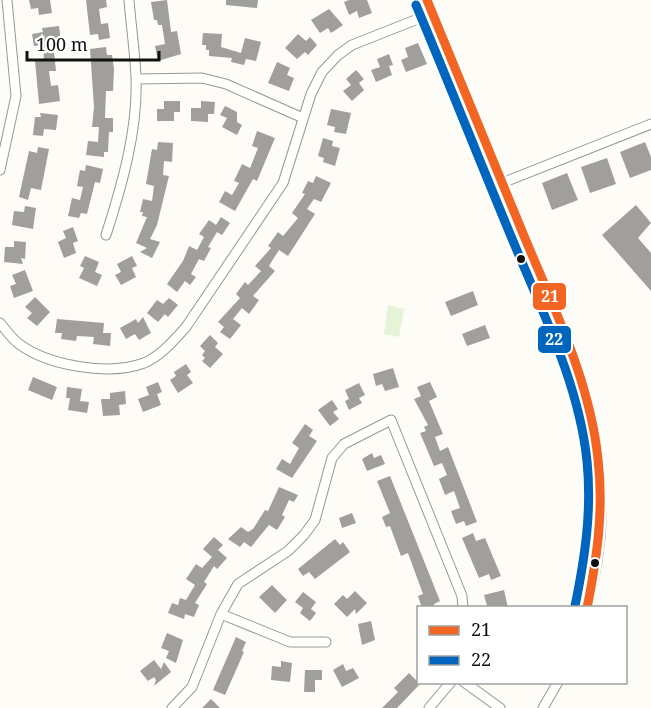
<svg xmlns="http://www.w3.org/2000/svg" width="651" height="708" viewBox="0 0 651 708" font-family="'Noto Serif',serif">
	<rect width="100%" height="100%" fill="#fdfcf7"/>
	<!-- green -->
	<path fill="#e7f3d7" d="M388 305 404 309 399 337 384 334Z"/>
	<!-- building -->
	<path fill="#a19f9c" d="M29 0H50L52 13 39 15 38 8 31 9Z
		M86 0H106L107 7 99 9 101 24 108 23 110 38 99 40 98 34 90 35Z
		M167 0 171 32 177 31 181 54 158 61 155 46 165 44 162 25H158L157 20H154L151 2Z
		M226 0H258L257 8 226 5Z
		M349 0H367L372 13 359 18 357 11 349 15 344 2Z
		M329 9 343 25 331 33 328 28 320 33 311 20Z
		M59 26 61 42 53 43 56 71H49L51 86 58 85 60 101 39 104 35 61H44L43 45 34 46 32 34 43 32 42 28Z
		M203 33 222 34 221 47 241 53 245 38 261 42 256 61 246 59 244 65 231 62 232 58 209 56V50H206V45H202Z
		M298 34 306 41 310 37 317 45 308 55 305 52 297 59 285 48Z
		M418 43 427 64 406 72 401 60 408 57 405 48Z
		M106 47 107 55H112L114 69 113 91H106L105 118H113V132H109L108 152H104V157L86 155 88 141 98 142 99 127H92L94 107 90 49Z
		M389 54 393 65 389 66 392 75 376 82 371 70 380 67 377 59Z
		M277 62 290 68 287 75 294 78 289 91 268 83Z
		M356 70 364 79 359 83 364 90 352 101 343 91 351 85 346 79Z
		M164 101H180V112H174V121H157V109H164Z
		M201 101 215 102 214 114H208V122L191 121V108H201Z
		M225 106 237 112V122L242 125 237 135 222 127 227 118 220 115Z
		M331 109 351 113 346 134 334 132 335 127 327 125Z
		M40 113 58 115 56 130 44 129 43 136 33 135 35 117H41Z
		M257 131 275 138 257 181 253 179 235 211 219 202 225 191 232 195 239 183 234 181 242 164 250 168 258 148 252 146Z
		M323 138 333 141 332 146 340 148 335 166 323 162 324 158 318 156Z
		M158 142 173 143 172 162 164 161 163 175 169 176 157 225 150 239 160 242 152 258 140 252 147 248 136 243 147 217 142 216 143 212H140L143 199 152 201 154 186 146 184 152 149 157 150Z
		M645 142 651 157V170L630 178 620 152Z
		M38 147 49 149 41 190 31 188 28 200 19 197 29 151 37 153Z
		M607 158 616 184 590 193 581 167Z
		M86 165 103 169 100 183 95 182 87 214 81 213 79 218 68 216 72 198 80 200 83 187 77 186 80 170 85 171Z
		M567 173 578 200 552 210 542 183Z
		M316 176 331 183 321 202 314 199 307 209 315 214 288 256 279 250 272 261 269 266 275 271 253 296 259 300 249 314 242 308 233 319 241 325 230 339 220 332 224 327 218 322 240 298 236 294 245 282 248 285 261 271 255 266 271 248 268 246 278 232 283 236 298 218 292 213 305 194 302 193 308 181 313 183Z
		M636 205 651 223 638 238 651 253V291L602 235Z
		M25 206 36 208 33 229 12 225 14 211 24 212Z
		M221 217 230 223 222 235 217 232 208 247 211 248 204 261 199 259 191 274 196 277 190 285 185 281 177 292 167 284 183 261 189 246 197 250 204 237 199 234 209 220 216 225Z
		M73 227 78 241 73 243 76 253 64 258 58 242 66 238 63 231Z
		M14 241 26 242 25 259 21 258 23 264 4 262 5 247H14Z
		M85 256 99 262 95 272 102 275 97 286 79 278 84 268 80 266Z
		M132 256 137 266 132 268 136 277 121 285 115 275 121 272 117 264Z
		M25 270 33 291 14 298 10 286 16 284 12 275Z
		M473 291 478 305 451 316 445 302Z
		M35 297 50 312 37 326 27 318 32 313 25 307Z
		M169 298 178 305 168 317 165 314 158 322 147 313 157 300 163 304Z
		M143 317 151 333 139 340 135 334 126 339 120 328 136 319 138 323Z
		M57 319 104 323 103 333H111L110 346 93 344 94 337 77 336 76 341 61 339 62 333H55Z
		M485 325 490 338 467 346 462 334Z
		M210 335 218 343 215 347 223 354 210 368 202 361 205 358 202 355 205 351 200 346Z
		M186 364 191 372 187 375 193 383 178 393 170 380 176 376 174 372Z
		M393 368 399 387 385 391 382 384 376 386 373 374Z
		M33 377 57 387 52 400 28 390Z
		M158 382 162 392 157 394 161 405 143 412 138 399 149 395 146 387Z
		M430 382 437 397 429 401 443 434 435 437 440 451 448 447 477 522 466 526 464 521 456 524 451 511 460 508 454 491 445 495 439 479 447 475 442 463 434 466 420 433 426 431 424 427 428 425 414 399 421 396 417 387Z
		M359 383 365 395 359 398 362 403 349 410 345 401 349 399 345 390Z
		M67 387 82 389 80 401 89 402 87 413 68 410 70 398H66Z
		M125 391 126 404 119 405 120 415 103 416 101 399H110V393Z
		M332 400 338 409 333 412 339 419 330 426 318 410Z
		M305 424 313 430 309 436 317 441 292 478 276 469 282 459 290 464 299 448 292 443Z
		M372 453 374 458 381 455 385 464 367 471 362 459Z
		M390 476 440 601 434 604 435 608H422L418 596 423 594 408 553 401 556 390 526 386 527 382 517 390 513 377 481Z
		M279 487 298 495 294 502 289 500 282 515 285 517 277 530 269 525 251 547 244 542 240 547 228 539 241 527 248 532 253 529 265 510 268 511Z
		M352 513 356 523 342 528 339 518Z
		M473 533 476 541 485 538 501 576 491 580 489 574 479 578 462 538Z
		M214 537 223 545 218 550 227 558 217 569 214 566 204 582 207 584 195 603 199 605 194 617 185 614 184 619 168 613 172 603 178 605 180 598 186 600 195 585 186 579 196 564 202 568 212 557 203 549Z
		M335 539 340 545 343 542 350 552 315 579 309 572 303 576 298 569Z
		M272 585 287 600 275 613 259 597Z
		M504 590 508 608 487 606 484 595Z
		M355 591 367 603 356 614 355 609 347 617 334 604 343 595 347 599Z
		M303 592 316 602 311 609 316 613 310 621 300 613 303 608 295 602Z
		M371 621 375 640 362 645 358 624Z
		M167 633 183 640 176 663 166 658 169 651 161 648Z
		M236 637 246 642 242 651 244 652 225 695 213 690Z
		M154 660 161 669 164 662 171 672 154 686 156 680 154 677 148 681 140 671Z
		M281 661 292 663 290 682 271 680 272 666 281 667Z
		M343 664 346 671 353 668 359 678 342 687 333 670Z
		M305 670H322V680H315V692H304Z
		M409 673 420 684 397 708H382L398 692 394 688Z
		M211 699 220 708H202Z"/>
	<g fill="none" stroke-linecap="round" stroke-linejoin="round">
		<defs>
			<path id="minor" d="M427 0C459 76 489 152 520 227 575 361 628 459 587 608
				M136 79 202 78 226 84 303 118
				M0 170 16 96 7 0
				M502 183 651 124
				M106 235C122 185 138 130 136 78 135 52 131 26 129 0
				M0 323C6 330 12 339 19 344 49 366 109 376 144 363 161 356 174 340 186 327L283 183 311 94 322 72 338 55 352 45 433 13
				M221 614 290 642H326
				M464 682 500 708
				M172 708 192 687 221 614 238 584 288 551 304 535 315 520 332 458 344 444 391 420 462 596 463 608
				M429 708 451 682
				M543 708 558 682"/>
		</defs>
		<!-- minor casing -->
		<use href="#minor" stroke="#979795" stroke-width="11"/>
		<!-- minor -->
		<use href="#minor" stroke="#fffffe" stroke-width="9"/>
		<defs>
			<path id="bus-1" d="M427 0C459 77 490 154 522 231 552 304 590 380 598 459 604 510 597 558 587 608"/>
			<path id="bus-2" d="M416 5C449 83 480 162 513 241 542 311 579 384 587 461 592 511 585 557 575 606"/>
		</defs>
		<!-- bus-1 casing -->
		<use href="#bus-1" stroke="#fff" stroke-width="14"/>
		<!-- bus-2 casing -->
		<use href="#bus-2" stroke="#fff" stroke-width="14"/>
		<!-- bus-1 -->
		<use href="#bus-1" stroke="#f26522" stroke-width="9"/>
		<!-- bus-2 -->
		<use href="#bus-2" stroke="#0065bd" stroke-width="9"/>
	</g>
	<!-- markers -->
	<g fill="#111" stroke="#fff" stroke-width="2">
		<circle cx="521" cy="259" r="5"/>
		<circle cx="595" cy="563" r="5"/>
	</g>
	<g stroke="#fff" stroke-width="2">
		<rect x="532" y="282" width="35" height="29" rx="6" fill="#f26522"/>
		<rect x="537" y="325" width="35" height="29" rx="6" fill="#0065bd"/>
	</g>
	<g font-size="16" text-anchor="middle" font-weight="bold" fill="#fff">
		<text x="550" y="302">21</text>
		<text x="554" y="345">22</text>
	</g>
	<!-- legend -->
	<rect x="417" y="606" width="210" height="78" fill="#ffffff" stroke="#a0a0a0" stroke-width="1.5"/>
	<rect x="429" y="626" width="30" height="9" fill="#f26522" stroke="#a0a0a0" stroke-width="1.5"/>
	<text x="471" y="636" font-size="18" fill="#111111">21</text>
	<rect x="429" y="656" width="30" height="9" fill="#0065bd" stroke="#a0a0a0" stroke-width="1.5"/>
	<text x="471" y="666" font-size="18" fill="#111111">22</text>
	<!-- scale -->
	<path d="M27 51v9h132v-9" fill="none" stroke="#111111" stroke-width="3"/>
	<text x="36" y="51" font-size="18" fill="#111111" stroke="#ffffff" stroke-width="4.5" paint-order="stroke">100 m</text>
</svg>
